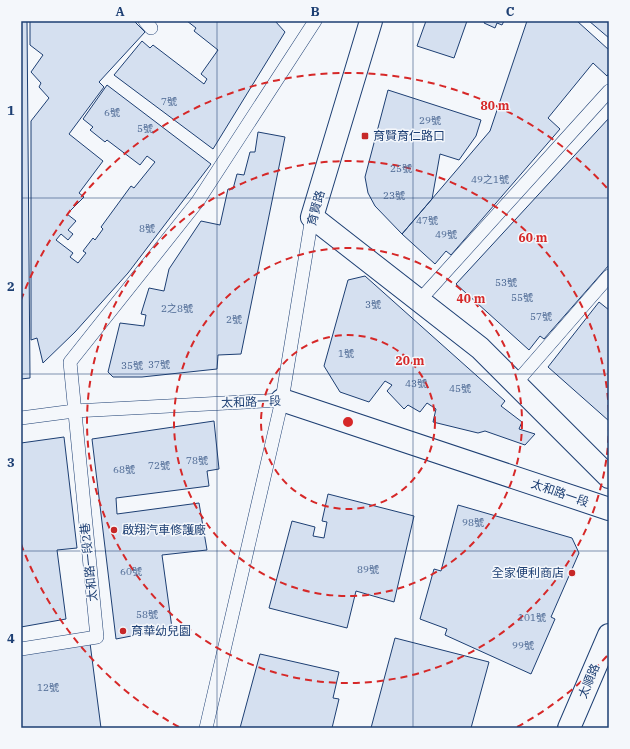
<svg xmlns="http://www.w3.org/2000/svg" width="630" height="749" viewBox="0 0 630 749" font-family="'IBM Plex Serif','Noto Sans TC',serif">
	<rect width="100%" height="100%" fill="#f4f7fb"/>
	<!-- building -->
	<path fill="#d5e0f0" stroke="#1d3f73" d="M21 21H27L30 378 21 379Z
		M30 21H134L145 32 99 82 104 87 69 134 103 161 79 193 84 197 67 214 76 221 68 230 73 234 68 240 61 234 56 240 73 253 70 257 78 263 86 253 83 251 93 238 95 240 103 229 101 227 131 186 134 188 155 162 147 156 140 165 107 140 105 142 90 130 93 127 83 119 107 85 211 164 128 273 75 332 43 363 37 338 31 340V121L49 98 39 87 41 83 31 72 43 55 30 45Z
		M187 21H275L285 32 213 149 114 75 142 41 150 48 153 45 204 84 207 79 201 74 218 50 194 31 196 28Z
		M426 21H467L454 58 417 46Z
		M485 21H504L502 25 497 23 495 28 484 23Z
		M527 21H577L609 50V73L607 76 593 63 548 118 560 129 451 255 446 251 435 264 402 234 490 131Z
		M589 21H609V38Z
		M388 90 481 120 476 136 459 160 440 154 432 199 402 234 375 206 368 193 365 177Z
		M609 118V265L544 339 540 336 529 350 456 284Z
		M258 132 285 137 241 354 218 355 217 369 142 377H113L108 372 120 323 144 326 146 315 141 314 149 288 164 291 169 269 201 221 220 225 228 189H233L237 174 244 175 250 152H255Z
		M365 276 505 401 501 406 522 422 519 429 535 434 525 445 485 431 478 433 433 422 436 409 427 403 420 412 408 405 404 409 387 391 392 385 385 381 369 402 340 392 324 366 348 280Z
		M599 302 609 310V421L548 367Z
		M214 421 219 469 207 471 209 486 116 498 117 514 199 503 207 550 162 555 172 628 116 639 92 439Z
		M64 437 77 548 57 550 66 619 21 627V443Z
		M328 494 414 516 394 602 356 591 347 628 269 608 292 521 315 527 313 536 324 538 327 522 322 521Z
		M458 505 572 538 579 553 551 617 555 619 531 674 445 635 447 629 420 619 434 569 441 571Z
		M395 638 489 662 471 728H371Z
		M90 643 101 728H21V652Z
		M260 654 339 672 333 698 339 699 332 728H240Z"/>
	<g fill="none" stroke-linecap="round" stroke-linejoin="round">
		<defs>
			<path id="service" d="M145 21 151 28
				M419 301 609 91
				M515 384 609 276
				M21 418 74 411 282 400
				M21 649 97 637 70 362 198 201 315 21
				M206 728 282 400 312 217"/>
			<path id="minor" d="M371 21 312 217 480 348 609 477
				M282 400 609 509"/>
			<path id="tertiary" d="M569 728 609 635"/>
		</defs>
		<!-- service casing -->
		<use href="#service" stroke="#1d3f73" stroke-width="14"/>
		<!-- minor casing -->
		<use href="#minor" stroke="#1d3f73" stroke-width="24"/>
		<!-- tertiary casing -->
		<use href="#tertiary" stroke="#1d3f73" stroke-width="24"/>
		<!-- service -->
		<use href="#service" stroke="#f4f7fb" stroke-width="13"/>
		<!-- minor -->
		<use href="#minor" stroke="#f4f7fb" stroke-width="22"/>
		<!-- tertiary -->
		<use href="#tertiary" stroke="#f4f7fb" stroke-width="22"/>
	</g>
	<!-- grid -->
	<path fill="none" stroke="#1d3f73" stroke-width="1" stroke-opacity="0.55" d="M217 21V728M413 21V728M21 198H609M21 374H609M21 551H609"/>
	<!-- distance rings -->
	<g fill="none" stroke="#d62828" stroke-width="2" stroke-dasharray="7 5">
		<circle cx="348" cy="422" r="87"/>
		<circle cx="348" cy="422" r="174"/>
		<path d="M609 424A261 261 0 1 1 609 420"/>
		<path d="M607 656A349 349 0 0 1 517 727M179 727A349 349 0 0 1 21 544M21 300A349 349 0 0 1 607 188"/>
	</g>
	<!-- markers -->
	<g fill="#c62828" stroke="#f4f7fb" stroke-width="1.5">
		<rect x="361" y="132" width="8" height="8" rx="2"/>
		<circle cx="114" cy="530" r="4"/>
		<circle cx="572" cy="573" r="4"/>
		<circle cx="123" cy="631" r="4"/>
	</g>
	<g text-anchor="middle" stroke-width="3" stroke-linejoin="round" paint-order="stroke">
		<!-- number labels -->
		<g font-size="10" fill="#4b6792">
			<text x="169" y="105">7號</text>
			<text x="112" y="116">6號</text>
			<text x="430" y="124">29號</text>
			<text x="145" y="132">5號</text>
			<text x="401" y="172">25號</text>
			<text x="490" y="183">49之1號</text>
			<text x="394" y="199">23號</text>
			<text x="427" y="224">47號</text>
			<text x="147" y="232">8號</text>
			<text x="446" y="238">49號</text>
			<text x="506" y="286">53號</text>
			<text x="522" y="301">55號</text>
			<text x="373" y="308">3號</text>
			<text x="177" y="312">2之8號</text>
			<text x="541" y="320">57號</text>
			<text x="234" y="323">2號</text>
			<text x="346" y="357">1號</text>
			<text x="159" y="368">37號</text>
			<text x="132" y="369">35號</text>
			<text x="416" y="387">43號</text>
			<text x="460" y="392">45號</text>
			<text x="197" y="464">78號</text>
			<text x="159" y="469">72號</text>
			<text x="124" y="473">68號</text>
			<text x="473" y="526">98號</text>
			<text x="368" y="573">89號</text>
			<text x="131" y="575">60號</text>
			<text x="147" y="618">58號</text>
			<text x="532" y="621">101號</text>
			<text x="523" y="649">99號</text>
			<text x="48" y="691">12號</text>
		</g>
		<!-- poi labels -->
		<g font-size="12" fill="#1d3f73" stroke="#f4f7fb" text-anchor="start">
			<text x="373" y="140">育賢育仁路口</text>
			<text x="122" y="534">啟翔汽車修護廠</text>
			<text x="564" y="577" text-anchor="end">全家便利商店</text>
			<text x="131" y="635">育華幼兒園</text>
		</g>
		<!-- street labels -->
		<g font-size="12" fill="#1d3f73" stroke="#f4f7fb">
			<text transform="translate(316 208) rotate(-75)" y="4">育賢路</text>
			<text transform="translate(251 402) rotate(-2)" y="4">太和路一段</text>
			<text transform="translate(560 493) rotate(19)" y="4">太和路一段</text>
			<text transform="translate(89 562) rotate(-96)" y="4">太和路一段2巷</text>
			<text transform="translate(589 681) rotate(-67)" y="4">太順路</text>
		</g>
	</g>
	<circle cx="348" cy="422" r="6" fill="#d62828" stroke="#f4f7fb" stroke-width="2"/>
	<g font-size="12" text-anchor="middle" font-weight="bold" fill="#d62828" stroke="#f4f7fb" stroke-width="3" stroke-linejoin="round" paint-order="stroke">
		<text x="495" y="110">80 m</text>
		<text x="533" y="242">60 m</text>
		<text x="471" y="303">40 m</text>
		<text x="410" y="365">20 m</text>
	</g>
	<!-- border -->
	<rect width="630" height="749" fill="none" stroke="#f4f7fb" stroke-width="44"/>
	<rect x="22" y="22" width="586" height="705" fill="none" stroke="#1d3f73" stroke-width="1.5"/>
	<g font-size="13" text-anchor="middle" font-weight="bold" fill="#1d3f73">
		<text x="120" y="16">A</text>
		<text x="315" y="16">B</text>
		<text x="510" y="16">C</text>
		<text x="11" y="115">1</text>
		<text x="11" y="291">2</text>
		<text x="11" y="467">3</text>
		<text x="11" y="643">4</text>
	</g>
</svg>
